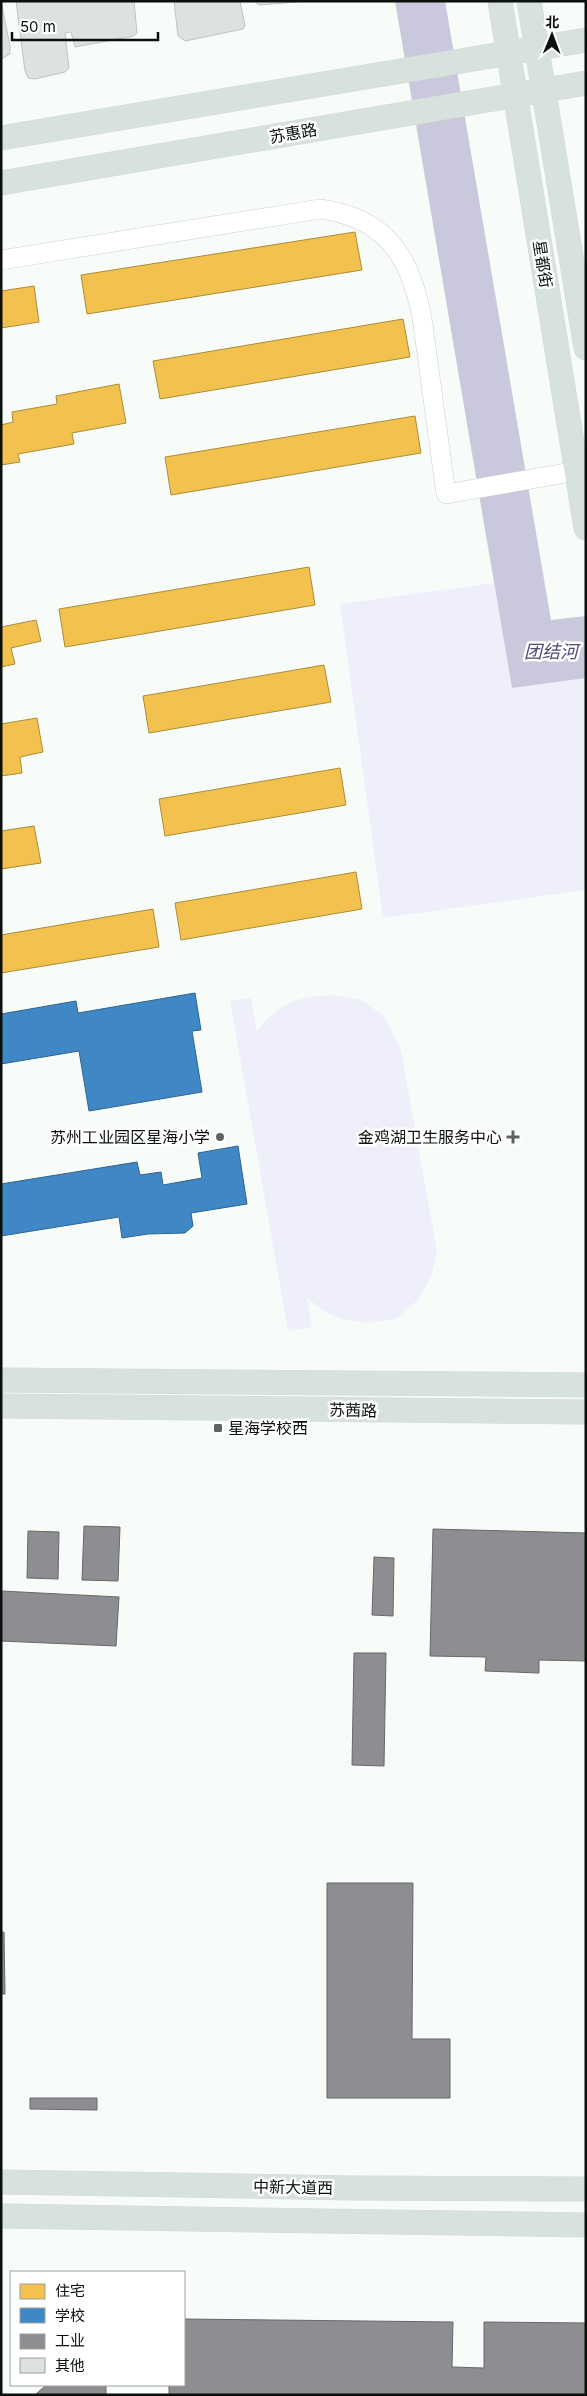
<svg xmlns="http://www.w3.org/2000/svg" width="587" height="2396" viewBox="0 0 587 2396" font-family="Inter,'Noto Sans SC',sans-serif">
	<rect width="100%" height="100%" fill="#f8fcf9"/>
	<!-- green -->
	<path fill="#efeffc" d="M494 583 512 688 586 678V890L383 918 340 604Z
		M335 995 361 1000 384 1016 401 1050 437 1251 431 1277 418 1300 396 1319 366 1323 342 1319 325 1312 307 1298 312 1327 288 1331 230 1001 251 998 257 1031C279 1002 300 996 335 995Z"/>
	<!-- water -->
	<path fill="#cac8dd" d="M395 1H445L551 620 586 616V678L512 688Z"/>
	<!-- homes -->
	<path fill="#f2c14e" stroke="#ac8c3a" d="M355 232 362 270 87 314 81 275Z
		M34 286 39 322 1 328V291Z
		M403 319 410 357 160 399 153 361Z
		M119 384 126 423 72 433 74 444 18 454 20 462 1 465V425L13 422 12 412 57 404 56 396Z
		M415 416 421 453 171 495 165 457Z
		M309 567 315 605 65 647 59 609Z
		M36 620 41 641 11 648 15 664 1 667V627Z
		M324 665 331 702 149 733 143 696Z
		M37 718 43 752 20 757 22 773 1 776V724Z
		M340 768 346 805 165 836 159 799Z
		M34 826 41 863 1 869V831Z
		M356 872 362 909 181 940 175 903Z
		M153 909 159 947 1 973V935Z"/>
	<!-- schools -->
	<path fill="#3f88c5" stroke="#2f648e" d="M195 993 201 1030 192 1031 202 1092 89 1111 79 1051 1 1064V1014L76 1001 78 1013Z
		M238 1146 247 1204 191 1213 193 1226 185 1233 148 1234 122 1238 119 1217 1 1236V1184L137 1162 140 1175 161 1172 163 1185 202 1178 198 1153Z"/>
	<!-- industry -->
	<path fill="#8d8d92" stroke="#66686a" d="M84 1526 120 1527 118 1581 82 1580Z
		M433 1529 586 1533V1661L539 1660V1673L485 1671 486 1657 430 1656Z
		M28 1531 59 1532 58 1579 27 1578Z
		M374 1557 394 1558 393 1616 372 1615Z
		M1 1591 119 1597 116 1646 1 1641Z
		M354 1653H386L384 1766 352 1765Z
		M327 1883H413L412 2039H450V2098H327Z
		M1 1932H4L5 1994H1Z
		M30 2098H97V2110L30 2109Z
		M184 2319 453 2322 452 2367 484 2368V2322L586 2323V2395H169V2385H184Z
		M46 2385H106V2395H35Z"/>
	<!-- building -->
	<path fill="#dce2de" stroke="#bfc5c1" d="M1 1 10 46V54L1 59Z
		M16 1H134L137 33 134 36 75 47 71 32 65 33 69 68 65 72 35 79 28 78 25 71Z
		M174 1H240L245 26 243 29 185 41 178 36Z
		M254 1H308L259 5Z"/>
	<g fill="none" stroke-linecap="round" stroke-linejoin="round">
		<defs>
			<path id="minor" d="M1 260 320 209C389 218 413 261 423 325L446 494 577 471"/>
			<path id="major" d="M500 1 586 528
				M529 1 586 348
				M1 138 586 40
				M1 183 586 83
				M1 1380 586 1385
				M1 1406 586 1412
				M1 2182 353 2188 586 2189
				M1 2216 586 2225"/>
		</defs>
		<!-- minor casing -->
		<use href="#minor" stroke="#c9ceca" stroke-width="20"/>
		<!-- major casing -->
		<use href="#major" stroke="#d5d8d6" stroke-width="25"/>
		<!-- minor -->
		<use href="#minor" stroke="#fefffe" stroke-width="19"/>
		<!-- major -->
		<use href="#major" stroke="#d7e2dd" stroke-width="24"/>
	</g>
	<!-- markers -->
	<g fill="#5d635f" stroke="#fff" stroke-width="2">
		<circle cx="220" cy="1137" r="5"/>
		<path d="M510.5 1129.5h5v5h5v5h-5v5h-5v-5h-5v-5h5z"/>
		<rect x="213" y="1423" width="10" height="10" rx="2.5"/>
	</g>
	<g text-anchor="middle" stroke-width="5" stroke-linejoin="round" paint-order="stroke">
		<!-- street labels -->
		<g font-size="16" fill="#0a110c" stroke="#fff">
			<text transform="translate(293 133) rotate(-10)" y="6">苏惠路</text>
			<text transform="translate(543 264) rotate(81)" y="6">星都街</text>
			<text transform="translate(353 1410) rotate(1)" y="6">苏茜路</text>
			<text transform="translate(293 2187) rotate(1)" y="6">中新大道西</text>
		</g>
		<!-- poi labels -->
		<g font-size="16" fill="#0a110c" stroke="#fff" text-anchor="end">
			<text x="210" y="1143">苏州工业园区星海小学</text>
			<text x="502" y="1143">金鸡湖卫生服务中心</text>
			<text x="228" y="1434" text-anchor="start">星海学校西</text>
		</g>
		<!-- water labels -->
		<g font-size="18" font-style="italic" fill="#514976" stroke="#fff">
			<text x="551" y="658">团结河</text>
		</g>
	</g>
	<!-- border -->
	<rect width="587" height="2396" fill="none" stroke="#0a110c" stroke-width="5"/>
	<!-- legend -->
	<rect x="10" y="2271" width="175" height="115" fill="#ffffff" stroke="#9da09e"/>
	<rect x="20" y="2284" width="25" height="15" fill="#f2c14e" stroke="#9da09e"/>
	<text x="55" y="2296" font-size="15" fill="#0a110c">住宅</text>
	<rect x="20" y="2308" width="25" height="15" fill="#3f88c5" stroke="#9da09e"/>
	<text x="55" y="2321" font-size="15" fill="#0a110c">学校</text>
	<rect x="20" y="2334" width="25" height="15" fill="#8d8d92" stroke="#9da09e"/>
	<text x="55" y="2346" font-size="15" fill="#0a110c">工业</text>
	<rect x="20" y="2358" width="25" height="15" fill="#dce2de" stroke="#9da09e"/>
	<text x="55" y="2371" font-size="15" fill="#0a110c">其他</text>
	<!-- north arrow -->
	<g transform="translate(552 35) rotate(1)" stroke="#ffffff" stroke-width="4" paint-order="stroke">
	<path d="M0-4L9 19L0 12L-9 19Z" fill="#0a110c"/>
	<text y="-8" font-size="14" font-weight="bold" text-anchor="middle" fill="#0a110c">北</text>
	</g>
	<!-- scale -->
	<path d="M12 32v8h146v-8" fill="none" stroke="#0a110c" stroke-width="2.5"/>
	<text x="20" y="32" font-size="15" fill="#0a110c" stroke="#ffffff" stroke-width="4" paint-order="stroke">50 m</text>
</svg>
